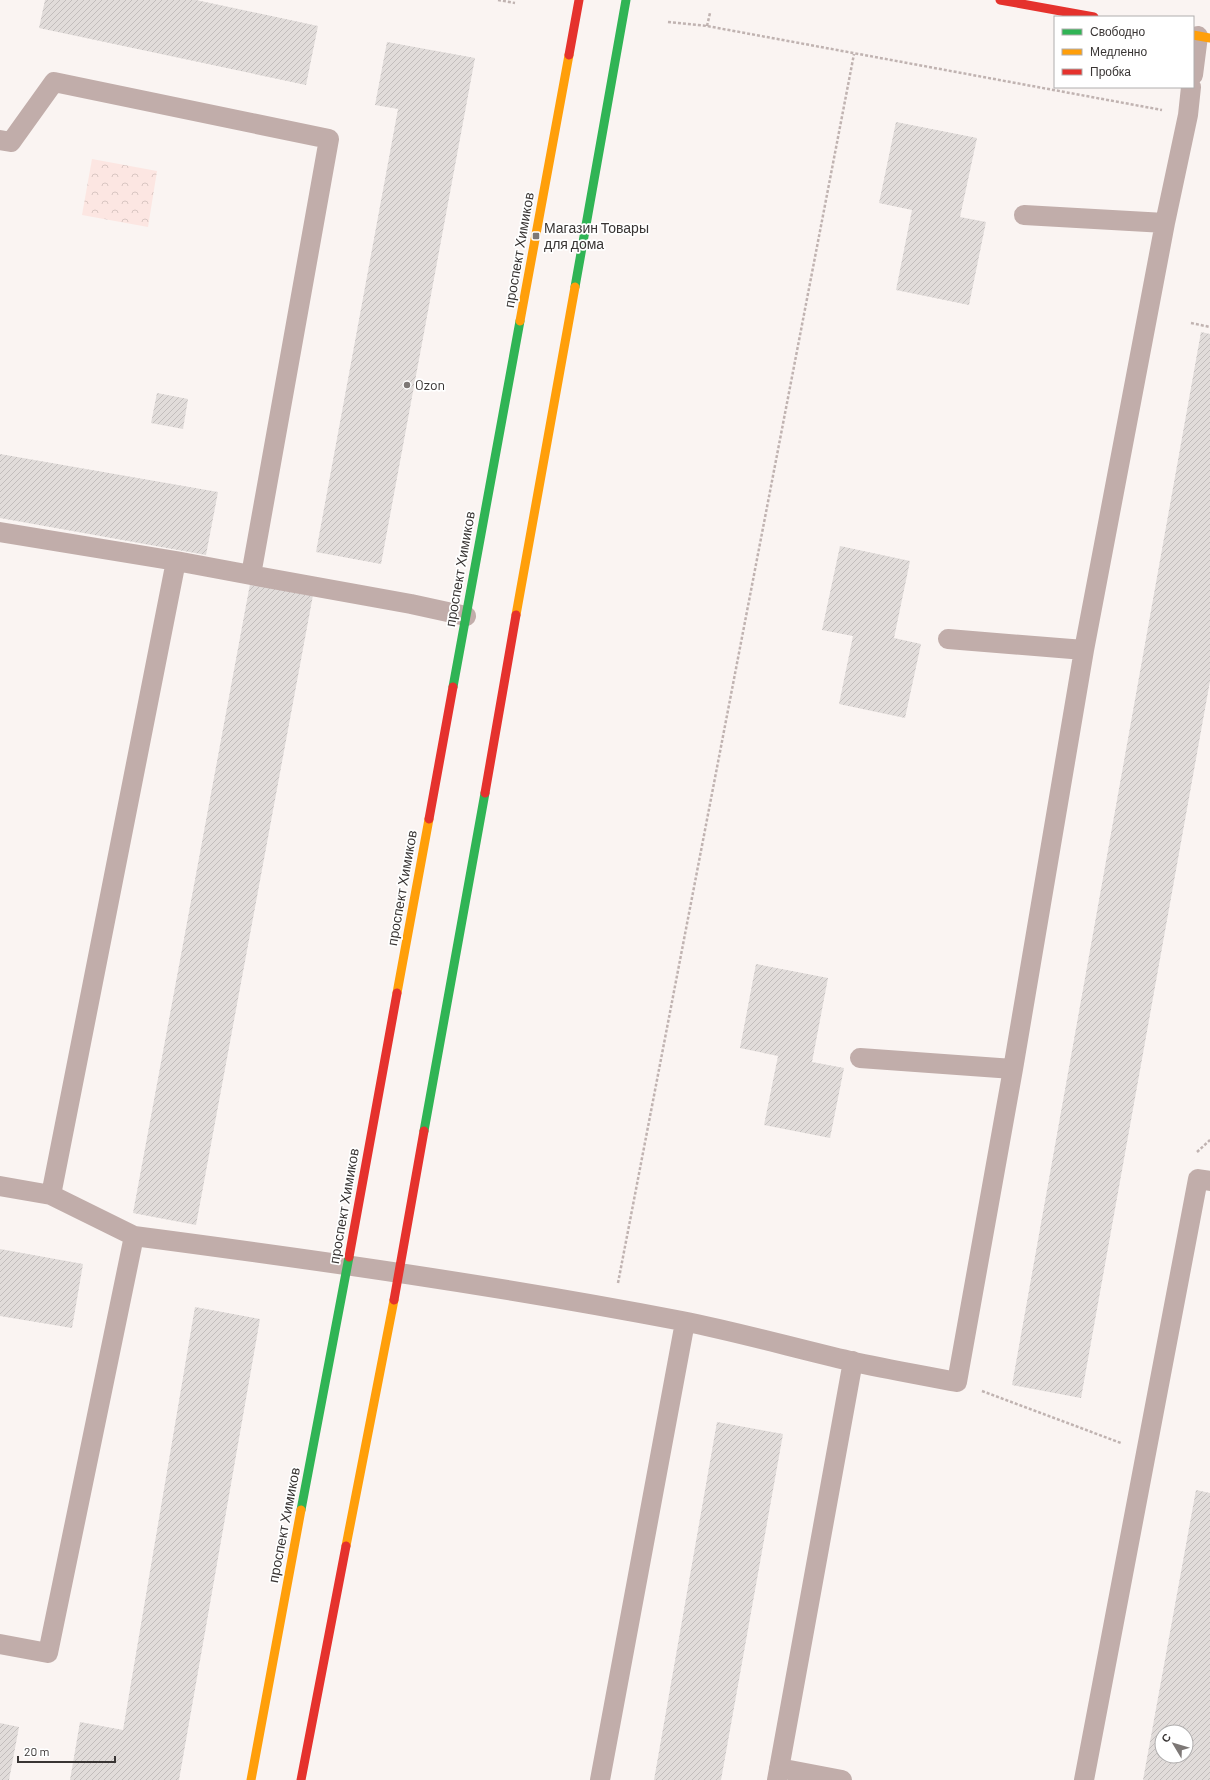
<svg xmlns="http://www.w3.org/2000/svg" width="1210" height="1780" viewBox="0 0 1210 1780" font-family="Barlow,sans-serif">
	<defs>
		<pattern id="park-crowns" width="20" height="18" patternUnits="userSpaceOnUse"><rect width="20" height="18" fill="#fce6e2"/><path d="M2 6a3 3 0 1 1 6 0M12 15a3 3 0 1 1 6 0" fill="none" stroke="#d9c6c2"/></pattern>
		<pattern id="building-hatch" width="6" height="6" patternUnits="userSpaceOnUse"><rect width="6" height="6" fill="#e1dcda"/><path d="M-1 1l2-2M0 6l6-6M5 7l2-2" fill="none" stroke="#c2bdbc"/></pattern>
	</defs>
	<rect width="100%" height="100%" fill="#faf4f2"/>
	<!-- park -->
	<path fill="url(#park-crowns)" d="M92 159 157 171 148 227 82 215Z"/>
	<!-- building -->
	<path fill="url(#building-hatch)" fill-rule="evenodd" d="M45 0H196L318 26 306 85 39 28Z
		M387 42 475 58 381 564 316 552 398 109 375 105Z
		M896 122 977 138 960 217 986 222 969 305 896 290 912 210 879 203Z
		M1201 332 1210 334V681L1081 1398 1012 1385Z
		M157 393 188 399 183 429 151 423Z
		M0 454 218 492 206 555 0 518Z
		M840 546 910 561 894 638 921 644 905 718 839 704 853 636 822 630Z
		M250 584 313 595 196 1225 133 1213Z
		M756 964 828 978 812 1062 844 1068 830 1138 764 1125 778 1056 740 1048Z
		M0 1249 83 1264 72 1328 0 1316Z
		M195 1307 260 1319 179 1780H70L80 1722 123 1730Z
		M717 1422 783 1434 721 1780H654Z
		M1196 1490 1210 1493V1780H1143ZM1162 1732H1186V1756H1162Z
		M0 1723 19 1727 9 1780H0Z"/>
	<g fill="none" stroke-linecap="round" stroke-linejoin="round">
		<!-- path -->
		<path stroke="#c0b3b1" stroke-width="2.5" stroke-dasharray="3 2" stroke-linecap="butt" d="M498 0 515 3
			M668 22 707 26 1162 110
			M707 26 710 13
			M1191 323 1210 327
			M1197 1152 1210 1140
			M618 1283 854 54
			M982 1391 1121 1443"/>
		<!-- lane -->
		<path stroke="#c1adaa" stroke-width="20" d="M1193 75 1198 36
			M0 140 11 142 54 82 329 139 251 575 411 604 466 616
			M1024 215 1165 223
			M0 532 176 561
			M948 639 1084 650
			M860 1058 1013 1069
			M0 1186 51 1195
			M134 1236C317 1260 500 1286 682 1321 738 1332 794 1348 850 1361 885 1369 921 1375 957 1382L1013 1069 1084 650 1165 223 1188 115 1191 87
			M0 1644 48 1653 134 1236 51 1195 176 561 251 575
			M779 1768 842 1780
			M600 1780 685 1322
			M777 1780 853 1361
			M1084 1780 1198 1179 1210 1181"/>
		<!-- fast -->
		<path stroke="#30b455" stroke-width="9" d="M575 287 626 0
			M453 687 520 321
			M424 1131 485 793
			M301 1510 349 1257"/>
		<!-- slow -->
		<path stroke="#ff9f0a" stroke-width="9" d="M1193 35 1210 38
			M520 321 569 55
			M516 615 575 287
			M397 993 429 819
			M346 1546 394 1300
			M251 1780 301 1510"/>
		<!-- jam -->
		<path stroke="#e5322d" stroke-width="9" d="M1000 0 1094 17
			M569 55 579 0
			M485 793 516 615
			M429 819 453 687
			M349 1257 397 993
			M394 1300 424 1131
			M301 1780 346 1546"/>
	</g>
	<!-- markers -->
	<g fill="#7d7876" stroke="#fff" stroke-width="1.5">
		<rect x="532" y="232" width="8" height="8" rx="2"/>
		<circle cx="407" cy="385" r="4"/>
	</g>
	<g text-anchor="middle" stroke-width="3.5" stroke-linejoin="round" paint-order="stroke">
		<!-- poi labels -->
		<g font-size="14" fill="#393534" stroke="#fff" text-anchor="start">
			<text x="544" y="233">Магазин Товары<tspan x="544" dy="16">для дома</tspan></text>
			<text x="415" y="390">Ozon</text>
		</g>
		<!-- street labels -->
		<g font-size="14" fill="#393534" stroke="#fff">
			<text transform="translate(519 250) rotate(-80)" y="5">проспект Химиков</text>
			<text transform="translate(460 569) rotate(-80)" y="5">проспект Химиков</text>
			<text transform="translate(402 888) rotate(-80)" y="5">проспект Химиков</text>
			<text transform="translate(344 1206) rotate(-80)" y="5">проспект Химиков</text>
			<text transform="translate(284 1525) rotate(-79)" y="5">проспект Химиков</text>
		</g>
	</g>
	<!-- legend -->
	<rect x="1054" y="16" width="140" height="72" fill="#ffffff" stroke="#b0aeae"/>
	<rect x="1062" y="29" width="20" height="6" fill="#30b455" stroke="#b0aeae"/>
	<text x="1090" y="36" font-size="12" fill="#393534">Свободно</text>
	<rect x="1062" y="49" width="20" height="6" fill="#ff9f0a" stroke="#b0aeae"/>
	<text x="1090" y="56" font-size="12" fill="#393534">Медленно</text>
	<rect x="1062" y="69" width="20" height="6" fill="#e5322d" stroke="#b0aeae"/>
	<text x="1090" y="76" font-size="12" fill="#393534">Пробка</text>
	<!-- north arrow -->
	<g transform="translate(1174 1744) rotate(308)"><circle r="19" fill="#ffffff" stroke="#b0aeae"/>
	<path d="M0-3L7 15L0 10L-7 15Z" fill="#7d7876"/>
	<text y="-6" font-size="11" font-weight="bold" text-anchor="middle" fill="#393534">С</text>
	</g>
	<!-- scale -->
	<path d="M18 1756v6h97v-6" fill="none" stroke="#393534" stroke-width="2"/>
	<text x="24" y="1756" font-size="12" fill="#393534" stroke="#ffffff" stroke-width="3" paint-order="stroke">20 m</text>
</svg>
